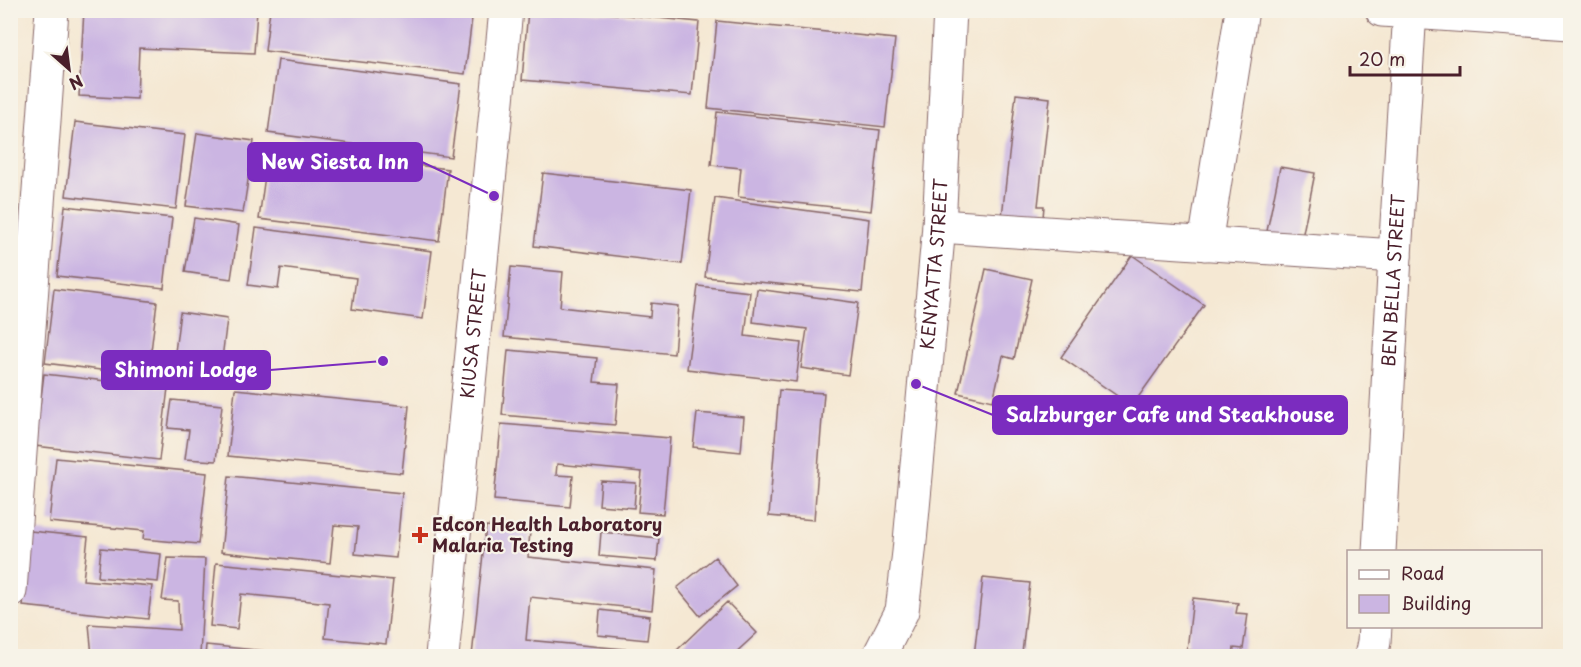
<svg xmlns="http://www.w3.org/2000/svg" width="1581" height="667" viewBox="0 0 1581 667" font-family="'Playpen Sans',sans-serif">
	<rect width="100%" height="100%" fill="#f7f3e8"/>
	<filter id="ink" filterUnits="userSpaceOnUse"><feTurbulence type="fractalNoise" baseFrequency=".0167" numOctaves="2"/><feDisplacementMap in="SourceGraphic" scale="12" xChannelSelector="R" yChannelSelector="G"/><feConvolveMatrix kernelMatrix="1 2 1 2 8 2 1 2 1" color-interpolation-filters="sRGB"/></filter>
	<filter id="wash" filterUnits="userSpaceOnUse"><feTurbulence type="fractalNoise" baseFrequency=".008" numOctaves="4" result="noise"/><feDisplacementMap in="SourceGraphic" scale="24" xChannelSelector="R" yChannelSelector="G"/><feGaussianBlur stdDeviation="1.35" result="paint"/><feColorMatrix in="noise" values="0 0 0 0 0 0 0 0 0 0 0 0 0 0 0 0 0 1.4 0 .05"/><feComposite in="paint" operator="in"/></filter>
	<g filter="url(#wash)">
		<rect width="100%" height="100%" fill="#f5e8d3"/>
		<g id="blocks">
			<!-- building -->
			<path fill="#cbb5e2" d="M84 10H257L254 53 139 48 137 99 79 96Z
				M270 10H473L465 74 265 51Z
				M528 10H575L699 22 692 95 522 80Z
				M717 21 895 39 885 127 708 108Z
				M278 60 461 84 451 157 268 133Z
				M1016 94 1050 98 1038 206H1044L1042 229 1001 225Z
				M717 112 880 130 871 211 738 197 741 168 711 165Z
				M75 122 185 135 176 209 66 196Z
				M197 133 254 141 243 213 186 206Z
				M269 147 448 169 439 241 259 219Z
				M1280 167 1315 173 1301 243 1266 236Z
				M543 173 691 190 682 264 534 246Z
				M715 198 869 219 862 292 705 277Z
				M65 206 172 218 164 288 57 276Z
				M194 218 239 225 231 279 185 272Z
				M256 228 432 251 423 319 352 309 356 278 281 268 278 289 248 285Z
				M1132 255 1204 305 1132 406 1061 357Z
				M511 267 563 272 560 307 650 317 651 303 678 306 674 354 504 337Z
				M986 269 1032 279 1014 359 1003 356 993 401 958 393Z
				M698 286 750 292 745 336 801 343 796 382 687 369Z
				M54 289 157 302 148 376 45 363Z
				M757 289 858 303 848 375 801 368 807 329 753 322Z
				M180 312 227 319 219 382 172 376Z
				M508 350 597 358 594 382 619 384 615 425 502 415Z
				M44 374 168 388 159 460 35 446Z
				M235 389 409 406 402 473 228 456Z
				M779 390 824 393 814 520 769 516Z
				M172 400 222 405 216 461 185 459 189 430 168 428Z
				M697 413 744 417 741 452 693 447Z
				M501 424 670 438 663 514 638 512 642 472 557 464 556 475 573 476 570 507 494 500Z
				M56 458 207 473 199 544 143 539 144 531 49 522Z
				M229 476 402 493 396 558 355 554 358 527 334 525 330 563 221 552Z
				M601 481 636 483 634 508 599 505Z
				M486 526 530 531 528 557 656 570 652 610 530 597 526 640 646 651 645 656H472Z
				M30 531 88 537 83 580 152 586 148 619 23 606Z
				M601 532 659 538 657 561 599 556Z
				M101 548 161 554 158 582 98 577Z
				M715 557 737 586 700 616 677 588Z
				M168 558 205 559 200 656H92L89 624 179 630 178 601 162 600Z
				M216 563 393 580 386 644 325 638 329 603 241 594 237 629 210 626Z
				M983 578 1030 583 1022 653 1043 655V656H974Z
				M1193 598 1238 603 1236 613 1248 614 1243 649 1234 648 1233 656 1187 650Z
				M727 602 757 633 732 656H681L676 651Z
				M600 610 650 616 647 640 598 635Z
				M206 645 307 655V656H205Z"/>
		</g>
	</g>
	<g filter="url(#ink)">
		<use href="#blocks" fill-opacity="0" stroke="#866566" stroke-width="1.5"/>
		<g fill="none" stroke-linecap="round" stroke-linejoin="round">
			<defs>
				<g id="minor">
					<path d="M1382 10 1570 23"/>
					<path d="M939 226 1395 256"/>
					<path d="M1205 244 1242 10"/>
					<path id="s1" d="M1379 552 1395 256 1410 10"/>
					<path d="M10 591 52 10"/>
					<path id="s2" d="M442 656 506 10"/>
					<path id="s3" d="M879 656 902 611 909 552 939 226 950 10"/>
					<path d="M1371 656 1374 642 1375 626"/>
				</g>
			</defs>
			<!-- minor casing -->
			<use href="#minor" stroke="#866566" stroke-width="35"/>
			<!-- minor -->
			<use href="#minor" stroke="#fff" stroke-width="33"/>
		</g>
	</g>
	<!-- markers -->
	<path fill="#c8321e" stroke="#f7f3e8" stroke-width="2" d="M417 526h6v6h6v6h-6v6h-6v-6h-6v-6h6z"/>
	<g text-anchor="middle" stroke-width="4.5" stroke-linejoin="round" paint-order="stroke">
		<!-- street labels -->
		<g font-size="18" fill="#4a1f2b" stroke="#f7f3e8">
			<text dy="6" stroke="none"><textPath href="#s3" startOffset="399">KENYATTA STREET</textPath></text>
			<text dy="6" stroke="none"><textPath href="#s1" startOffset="272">BEN BELLA STREET</textPath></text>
			<text dy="6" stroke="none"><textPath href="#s2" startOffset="324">KIUSA STREET</textPath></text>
		</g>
		<!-- poi labels -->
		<g font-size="18" font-weight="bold" fill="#4a1f2b" stroke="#f7f3e8" text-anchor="start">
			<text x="432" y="531">Edcon Health Laboratory<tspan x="432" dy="21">Malaria Testing</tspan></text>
		</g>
	</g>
	<!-- callouts -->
	<path fill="none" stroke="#7b2cbf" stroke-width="2" d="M494 196L422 162M383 361L270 370M916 384L993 415"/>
	<g fill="#7b2cbf" stroke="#f7f3e8" stroke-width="2">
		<circle cx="494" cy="196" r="6"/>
		<circle cx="383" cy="361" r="6"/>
		<circle cx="916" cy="384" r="6"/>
	</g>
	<g fill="#7b2cbf" stroke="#7b2cbf" stroke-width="2">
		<rect x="248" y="143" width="174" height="38" rx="6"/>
		<rect x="102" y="351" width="168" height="38" rx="6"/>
		<rect x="993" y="396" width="354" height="38" rx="6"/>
	</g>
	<g font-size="20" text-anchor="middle" font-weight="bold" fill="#fff">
		<text x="335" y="169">New Siesta Inn</text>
		<text x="186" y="377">Shimoni Lodge</text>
		<text x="1170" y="422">Salzburger Cafe und Steakhouse</text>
	</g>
	<!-- margin -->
	<rect width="1581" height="667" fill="none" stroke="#f7f3e8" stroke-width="36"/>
	<!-- legend -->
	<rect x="1347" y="550" width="195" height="78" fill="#f7f3e8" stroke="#b29e9c" stroke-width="1.5"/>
	<rect x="1359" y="570" width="30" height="9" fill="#ffffff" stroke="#b29e9c" stroke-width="1.5"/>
	<text x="1401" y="580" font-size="18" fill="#4a1f2b">Road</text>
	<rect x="1359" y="595" width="30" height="18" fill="#cbb5e2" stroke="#b29e9c" stroke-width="1.5"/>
	<text x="1401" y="610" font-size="18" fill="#4a1f2b">Building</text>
	<!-- north arrow -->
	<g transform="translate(69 69) rotate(152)" stroke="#f7f3e8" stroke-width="4.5" paint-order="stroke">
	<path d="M0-4.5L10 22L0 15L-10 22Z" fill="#4a1f2b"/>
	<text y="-9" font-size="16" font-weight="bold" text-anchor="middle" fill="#4a1f2b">N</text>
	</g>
	<!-- scale -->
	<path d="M1350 66v9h110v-9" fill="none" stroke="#4a1f2b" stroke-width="3"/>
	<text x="1359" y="66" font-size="18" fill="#4a1f2b" stroke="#f7f3e8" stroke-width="4.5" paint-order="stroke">20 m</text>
</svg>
